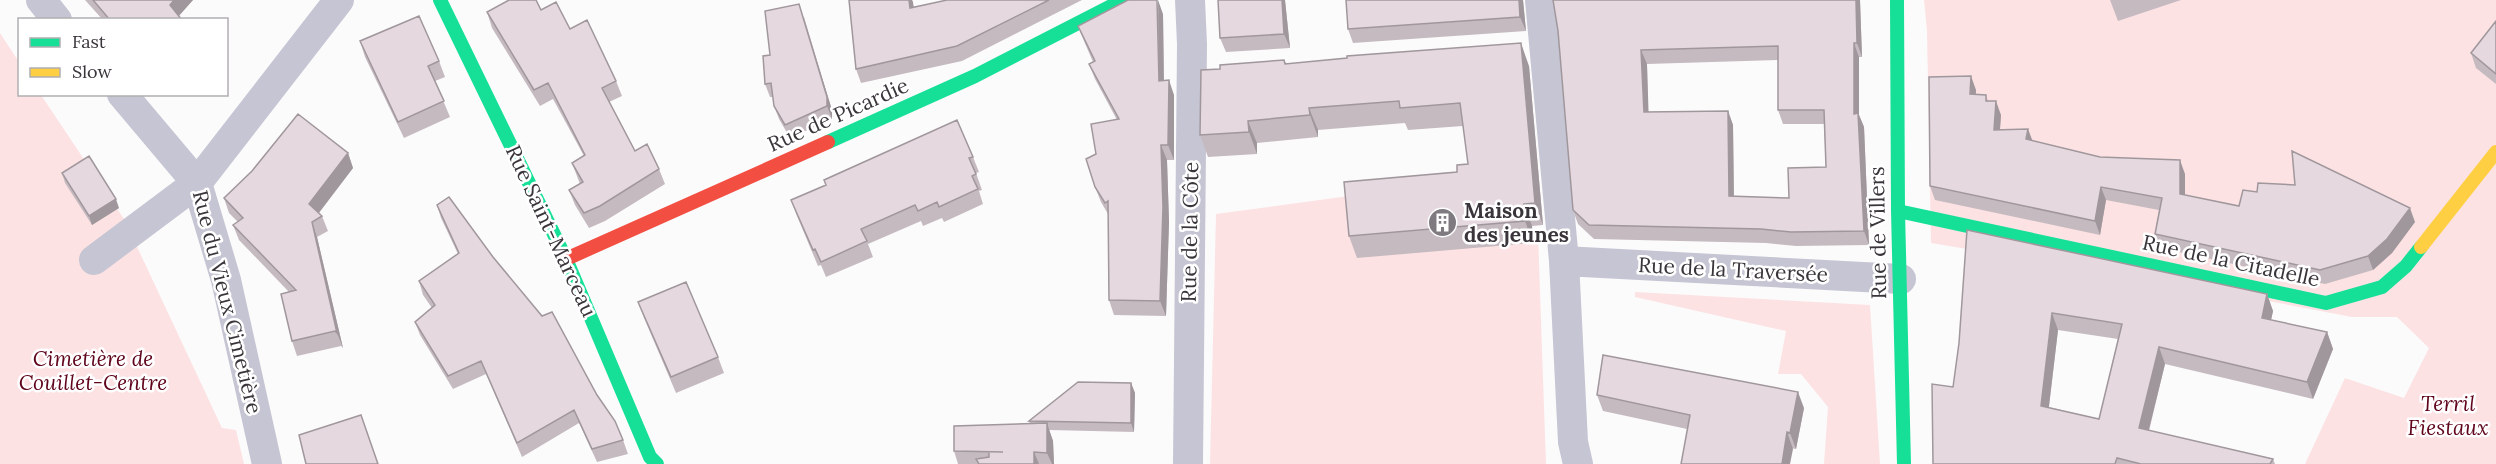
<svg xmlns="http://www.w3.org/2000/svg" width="2496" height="464" viewBox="0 0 2496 464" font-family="Lora,serif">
	<rect width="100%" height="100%" fill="#fcfbfc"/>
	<!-- green -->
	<path fill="#fce2e3" d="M1924 0H2496V464H2305L2345 378 2404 398 2429 348 2397 317H2352L2025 255 1973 250 1931 243 1927 31Z
		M0 33 19 62 20 94 41 95 124 219 222 428 236 430 244 464H0Z
		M1356 195 1361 250 1538 234 1546 464H1210L1216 214Z
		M1635 292 1870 305 1880 464H1824L1828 407 1801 374H1778L1786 331 1635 297Z"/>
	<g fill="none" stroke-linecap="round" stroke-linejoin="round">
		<!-- street -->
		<path stroke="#c6c5d3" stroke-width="30" d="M41 0 57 20
			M1540 0 1564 261 1573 442 1578 464
			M122 94 197 183 226 280 267 464
			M94 260 197 183 339 0
			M1564 261 1901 279
			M1188 464 1192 44 1190 0"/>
		<!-- fast -->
		<path stroke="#16e098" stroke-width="14" d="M440 0 566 259 650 457 657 464
			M1897 0 1898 211 1904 464
			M828 142 975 76 1123 0
			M1898 211 2326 303 2382 287 2406 266 2421 247"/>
		<!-- slow -->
		<path stroke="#ffcf43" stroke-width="14" d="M2421 247 2496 152"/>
		<!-- jam -->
		<path stroke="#f24e42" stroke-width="14" d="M566 259 828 142"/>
	</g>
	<!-- wall -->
	<path fill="#c5bac0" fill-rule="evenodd" d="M85 0H193L179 16 182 20H103Z
		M849 0H912L914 8 947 0H1082L962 61 861 83 856 69Z
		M1218 0H1285L1290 48 1226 52 1220 38Z
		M1346 0H1523L1526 31 1353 43 1348 29Z
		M1553 0H1860L1862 57H1859V115L1864 127 1869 245 1796 246 1766 243 1594 239 1578 224 1573 210 1558 31ZM1778 60V110L1783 124H1824L1826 167 1789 198 1734 196 1733 125 1728 111 1648 112 1647 64Z
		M2110 0H2181L2118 21Z
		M541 10 570 29 616 81 622 96 609 102 635 151 659 169 665 184 605 221 589 228 575 205 569 190 580 184 572 163 584 156 553 99 540 106 492 28 487 12Z
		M1163 14 1164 80 1174 95V160H1167L1169 222 1166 316 1114 315 1109 300 1108 214 1101 202 1095 187 1096 154 1117 120 1095 79 1089 64 1093 62 1084 41 1078 26Z
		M804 17 832 110V119L790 138 779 119 774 106 773 97H770L765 84 770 55Z
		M2496 21V84L2476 68 2471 53Z
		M360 41 439 61 445 77 435 81 450 117 404 138 365 57Z
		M1284 60 1286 63 1529 66 1543 225 1532 226 1533 243 1357 258 1349 236 1457 172 1468 164 1463 126 1408 130 1405 123 1318 130V137L1257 143V154L1208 157 1200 135 1220 69Z
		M1976 90V95H1986L1988 101 2001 115 2000 129 2033 141 2100 157 2185 174V195L2239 206 2415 222 2392 253 2373 270 2325 284 2160 248 2155 234 2159 210 2106 200 2100 235 1935 200 1930 186Z
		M348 153 353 168 319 213 322 216 328 231 317 237 343 348 341 346 297 356 292 341 289 292 239 240 233 225 238 222 229 213 224 198Z
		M973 157 979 172 976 173 982 190 979 191 983 204 944 222 942 218 923 226 921 221 868 244 873 257 826 277 821 265 818 266 797 216 791 200Z
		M62 173 119 208 92 225 65 183Z
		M437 205 493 257 597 395 623 440 628 454 597 462 579 423 522 457 486 374 453 389 420 335 415 322 432 308 423 295 419 281 458 254 441 218Z
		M1967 230 2267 294 2273 311 2271 320 2327 332 2333 349 2313 399 2165 364 2149 431 2273 459 2275 464H1933L1953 387 1959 343ZM2058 330 2118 339 2099 419 2049 407Z
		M638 302 718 357 724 373 676 393 644 318Z
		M1131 383 1135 393 1134 432 1049 430 1053 441 1054 464H958L954 451 1030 424 1029 421Z
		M1597 395 1804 408 1796 449 1687 429 1603 411Z"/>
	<!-- shaded-wall -->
	<path fill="#a0979c" d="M174 0H193L175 20 170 5Z
		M909 0H912L913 2 915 23 910 8Z
		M1158 0 1163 14 1164 95 1159 81Z
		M1282 0H1285L1290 48 1284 34Z
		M1519 0H1523L1526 31 1520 17Z
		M1856 0H1860L1862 57 1857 43Z
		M799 4 832 110V119L827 106Z
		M1521 43 1529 66 1543 225 1535 203Z
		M1854 43 1859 57V115L1864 127 1869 245 1864 231 1854 114Z
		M1641 50 1647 64 1649 126 1644 112Z
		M1971 76 1976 90 1975 108 1970 94Z
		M1169 80 1174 95V160L1168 145Z
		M1996 101 2001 115 1999 143 1994 130Z
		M1309 108 1318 130V137L1310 115Z
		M1728 111 1733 125 1734 210 1729 196Z
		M1248 121 1257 143V154L1249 132Z
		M2028 129 2033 142 2026 139Z
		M1161 145 1167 160 1169 222 1166 316 1160 301Z
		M348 153 353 168 314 219 309 204Z
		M2180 160 2185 174V208L2180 194Z
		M2101 187 2106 200 2100 235 2095 221Z
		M116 199 119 208 92 225 89 216Z
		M1524 204 1532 226 1533 243 1525 221Z
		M2410 208 2415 222 2392 253 2373 270 2368 256Z
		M312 222 317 237 343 348 337 333Z
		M2267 294 2273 311 2268 334 2262 318Z
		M2052 313 2058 330 2047 422 2041 406Z
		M2327 332 2333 349 2313 399 2307 382Z
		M2159 347 2165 364 2145 445 2139 428Z
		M1131 383 1135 393 1134 432 1131 423Z
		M1798 392 1804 408 1796 449 1790 433Z
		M1047 423 1053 441 1054 464H1052L1047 453Z
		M1787 432 1793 449 1790 464H1782Z
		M1034 452 1039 464H1034Z"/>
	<!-- building -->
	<path fill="#e5d8df" stroke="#a0979c" stroke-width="1.5" fill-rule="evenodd" d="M93 0H174L170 5 182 20H110Z
		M509 0H536L541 10 556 2 570 29 587 20 616 81 602 88 635 151 647 144 659 169 600 206 584 213 569 190 583 182 572 163 585 155 548 83 534 90 487 12Z
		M849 0H909L910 8 947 0H1049L957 46 856 69Z
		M1128 0H1157L1159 81 1169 80 1168 145H1161L1163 207 1160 301 1109 300 1108 201 1105 203 1095 187 1086 159 1096 154 1091 124 1119 119 1089 64 1095 61 1078 26Z
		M1218 0H1282L1284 34 1220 38Z
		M1346 0H1519L1520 17 1348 29Z
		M1553 0H1856L1857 43H1854V114L1858 113 1864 231 1791 232 1761 229 1589 225 1573 210 1558 31ZM1778 46V110H1824L1826 167 1788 168 1789 198 1729 196 1728 111 1644 112 1641 50Z
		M799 4 827 97V106L785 125 774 106 771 83 765 84 763 56 770 55 765 11Z
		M419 16 439 61 428 66 444 101 398 122 360 41Z
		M2496 21V74L2471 53Z
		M1521 43 1535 203 1524 204 1525 221 1349 236 1344 182 1457 172V165L1468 164 1460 103 1400 108 1399 101 1309 108 1310 115 1248 121 1249 132 1200 135 1201 70 1220 69V65L1284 60 1285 64 1347 58V56Z
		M1971 76 1970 94 1986 95V101H1996L1994 130 2028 129 2026 139 2100 157 2180 160V194L2239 206 2243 190 2257 192 2258 183 2295 185 2292 151 2410 208 2387 239 2368 256 2320 270 2155 234 2162 198 2101 187 2095 221 1930 186 1929 77Z
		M298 114 348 153 309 204 322 216 312 222 337 333 335 331 292 341 281 294 296 290 233 225 243 218 224 198 252 171Z
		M957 120 973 157 969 158 976 174 972 176 978 189 939 207 937 202 918 211 915 205 861 229 867 241 821 262 815 249 813 250 791 200 826 185 824 180Z
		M89 156 116 199 89 216 62 173Z
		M449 197 493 257 542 316 552 312 597 395 615 421 623 440 592 449 574 410 517 443 481 361 448 376 415 322 435 305 419 281 459 253 437 205Z
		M1967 230 2267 294 2262 318 2327 332 2307 382 2159 347 2139 428 2273 459 2270 464H2141L2117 458 2115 464H1933L1932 384 1953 387 1959 343ZM2052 313 2122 324 2099 419 2041 406Z
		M686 282 718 357 671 377 638 302Z
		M1603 355 1798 392 1790 433 1787 432 1782 464H1681L1690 415 1597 395Z
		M1078 382 1131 383V423L1029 421Z
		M361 415 378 464H306L299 435Z
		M1047 423V453L1034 452V464H979L976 459 989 457V452H1003L954 451V426Z"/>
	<!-- icons -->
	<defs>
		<symbol id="building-disc" viewBox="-11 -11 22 22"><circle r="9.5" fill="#7e7a7f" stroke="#fff"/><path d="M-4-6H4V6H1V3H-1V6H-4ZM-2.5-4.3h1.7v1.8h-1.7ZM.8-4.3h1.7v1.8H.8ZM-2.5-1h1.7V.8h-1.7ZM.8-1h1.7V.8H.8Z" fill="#fff"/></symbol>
	</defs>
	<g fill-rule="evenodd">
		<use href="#building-disc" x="1426" y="206" width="33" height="33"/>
	</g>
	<g text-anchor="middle" stroke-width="5" stroke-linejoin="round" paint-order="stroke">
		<!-- street labels -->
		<g font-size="21" fill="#3a353b" stroke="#fff">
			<text transform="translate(838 115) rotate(-24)" y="7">Rue de Picardie</text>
			<text transform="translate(551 231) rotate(65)" y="7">Rue Saint-Marceau</text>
			<text transform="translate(1190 232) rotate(-89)" y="7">Rue de la Côte</text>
			<text transform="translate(1878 233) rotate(-91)" y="7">Rue de Villers</text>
			<text transform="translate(2231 261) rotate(12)" y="7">Rue de la Citadelle</text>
			<text transform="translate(1733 270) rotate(3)" y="7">Rue de la Traversée</text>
			<text transform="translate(227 302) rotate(76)" y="7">Rue du Vieux Cimetière</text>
		</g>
		<!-- poi labels -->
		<g font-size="21" font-weight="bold" fill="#3a353b" stroke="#fff" text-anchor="start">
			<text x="1464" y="218">Maison<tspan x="1464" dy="24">des jeunes</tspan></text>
		</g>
		<!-- park labels -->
		<g font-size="21" font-style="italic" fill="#5f041b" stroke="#fff">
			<text x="93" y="366">Cimetière de<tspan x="93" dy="24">Couillet-Centre</tspan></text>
			<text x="2448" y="411">Terril<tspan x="2448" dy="24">Fiestaux</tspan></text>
		</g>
	</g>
	<!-- legend -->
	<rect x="18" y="18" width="210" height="78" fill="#ffffff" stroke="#b0aeb1" stroke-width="1.5"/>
	<rect x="30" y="38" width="30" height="9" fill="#16e098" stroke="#b0aeb1" stroke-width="1.5"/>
	<text x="72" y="48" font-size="18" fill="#3a353b">Fast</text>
	<rect x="30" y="68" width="30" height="9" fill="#ffcf43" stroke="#b0aeb1" stroke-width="1.5"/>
	<text x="72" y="78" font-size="18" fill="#3a353b">Slow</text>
</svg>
